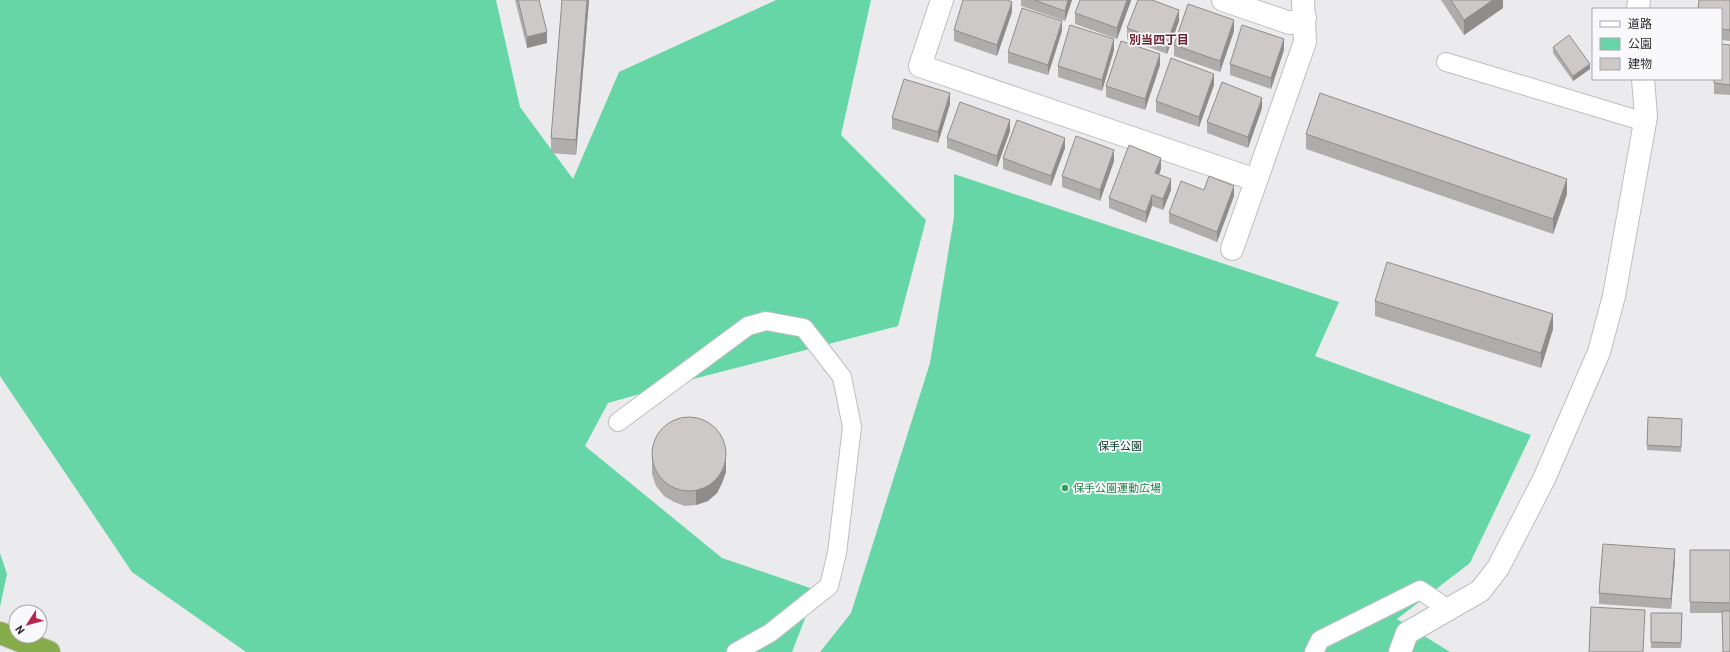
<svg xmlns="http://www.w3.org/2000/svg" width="1730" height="652" viewBox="0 0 1730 652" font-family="Barlow,'Noto Sans JP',sans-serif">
	<rect width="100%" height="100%" fill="#ebebee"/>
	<!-- green -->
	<path fill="#67d6a6" d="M0 0H496L520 107 573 179 619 72 776 0H871L841 135 926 220 898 326 697 378 608 403 585 446 722 558 816 590 792 652H246L132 572 0 376Z
		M954 174 1339 302 1315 356 1531 435 1470 563 1397 619 1450 652H820L851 613 930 363 954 217Z
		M0 553 7 574 0 607Z"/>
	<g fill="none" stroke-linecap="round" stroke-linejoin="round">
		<defs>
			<path id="lane" d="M1446 62 1645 122
				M618 422 748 326 766 321 804 328 842 377 852 427 837 553 829 586 770 633 736 652
				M1314 652 1320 640 1420 590 1448 609"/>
			<path id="street" d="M942 0 920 66 1256 180
				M1223 0 1290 23 1305 18
				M1638 9 1639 0
				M1232 249 1305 42 1303 0
				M1400 652 1407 633 1480 591 1498 568 1544 479 1599 352 1614 296 1645 122 1646 116 1643 79"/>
			<path id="highway" d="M0 633 49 652"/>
		</defs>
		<!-- lane casing -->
		<use href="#lane" stroke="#bebec1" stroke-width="20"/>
		<!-- street casing -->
		<use href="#street" stroke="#bebec1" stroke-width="24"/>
		<!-- highway casing -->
		<use href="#highway" stroke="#c8c8c8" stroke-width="24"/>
		<!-- lane -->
		<use href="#lane" stroke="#fff" stroke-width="18"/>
		<!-- street -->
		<use href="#street" stroke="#fff" stroke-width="22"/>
		<!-- highway -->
		<use href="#highway" stroke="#85ab4a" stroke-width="22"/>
	</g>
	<!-- wall -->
	<path fill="#afadac" d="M515 0H539L547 43 527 48Z
		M562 0H589L576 155 551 153V138Z
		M1021 0H1072L1065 21 1021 6Z
		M1131 0 1117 39 1075 24V13Z
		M1441 0H1503V8L1464 35Z
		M1730 0V41L1721 40V9Z
		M1012 12 997 56 954 41V30Z
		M1179 21 1167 54 1127 39V28Z
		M1062 31 1048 75 1008 63V52Z
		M1234 31 1220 72 1174 56V45Z
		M1730 45V95L1714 94V83Z
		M1553 47 1590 69 1573 81 1553 53Z
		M1114 50 1102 91 1058 77V66Z
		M1284 50 1271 89 1230 75V64Z
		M1160 65 1145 110 1106 97V86Z
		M1214 85 1199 127 1156 112V101Z
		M950 104 938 143 892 129V118Z
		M1262 108 1248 148 1207 133V122Z
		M1010 131 997 167 947 148V138Z
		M1306 134 1567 194 1553 234 1306 149Z
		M1065 148 1051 186 1003 169V158Z
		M1114 161 1100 201 1062 187V176Z
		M1161 169 1159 174 1171 190 1163 210 1152 206 1146 223 1109 208V198Z
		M1204 190 1234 196 1217 242 1169 223V213Z
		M1375 301 1553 329 1541 368 1375 316Z
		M1648 417 1682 419 1681 452 1647 450Z
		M652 459 726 472 722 483 717 493 708 501 696 505 685 506 674 502 664 496 656 486 652 474Z
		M1690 550H1730V611L1722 613H1690Z
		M1675 560 1671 609 1599 604V593Z
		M1651 613H1682L1681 648H1651Z"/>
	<!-- shaded-wall -->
	<path fill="#8f8d8c" d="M587 0H589L576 155V140Z
		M1068 0H1072L1065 21V11Z
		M1127 0H1131V1L1117 39V28Z
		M1493 0H1503V8L1464 35V20Z
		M1012 2V12L997 56V45Z
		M1179 10V21L1167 54V43Z
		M1234 20V31L1220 72V61Z
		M1062 21V31L1048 75V65Z
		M547 32V43L527 48V37Z
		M1114 39V50L1102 91V80Z
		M1284 39V50L1271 89V78Z
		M1160 54V65L1145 110V99Z
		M1590 64V69L1573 81V76Z
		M1214 74V85L1199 127V117Z
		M950 93V104L938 143V132Z
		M1262 98V108L1248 148V137Z
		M1010 120V131L997 167V156Z
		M1065 138V148L1051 186V176Z
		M1114 150V161L1100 201V190Z
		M1161 158V169L1155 184V173Z
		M1171 179V190L1163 210V199Z
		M1567 179V194L1553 234V219Z
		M1234 186V196L1217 242V232Z
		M1152 195V206L1146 223V212Z
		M1553 314V329L1541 368V353Z
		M726 457V472L722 483 717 493 708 501 696 505V490Z
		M1675 549V560L1671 609V599Z"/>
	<!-- building -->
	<path fill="#ccc9c8" stroke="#8f8d8c" d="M518 0H539L547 32 527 37Z
		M562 0H587L576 140 551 138Z
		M963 0H1007L1012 2 997 45 954 30Z
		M1034 0H1068L1065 11Z
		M1080 0H1127L1117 28 1075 13Z
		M1138 0H1152L1179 10 1167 43 1127 28Z
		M1451 0H1493L1464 20Z
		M1699 0H1730V30L1721 29V9H1698Z
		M1188 4 1234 20 1220 61 1174 45Z
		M1022 8 1062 21 1048 65 1008 52Z
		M1070 25 1114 39 1102 80 1058 66Z
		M1242 25 1284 39 1271 78 1230 64Z
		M1569 35 1590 64 1573 76 1553 47Z
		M1121 41 1160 54 1145 99 1106 86Z
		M1721 44 1730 45V85L1714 83V79H1721Z
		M1171 58 1214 74 1199 117 1156 101Z
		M904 79 950 93 938 132 892 118Z
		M1222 82 1262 98 1248 137 1207 122Z
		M1320 93 1567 179 1553 219 1306 134Z
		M960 102 1010 120 997 156 947 138Z
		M1017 120 1065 138 1051 176 1003 158Z
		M1076 136 1114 150 1100 190 1062 176Z
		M1129 145 1161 158 1155 173 1171 179 1163 199 1152 195 1146 212 1109 198Z
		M1209 176 1234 186 1217 232 1169 213 1181 181 1204 190Z
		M1387 262 1553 314 1541 353 1375 301Z
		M1648 417 1682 419 1681 447 1647 445Z
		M652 454a37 37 0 1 1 74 0a37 37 0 1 1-74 0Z
		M1603 544 1675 549 1671 599 1599 593Z
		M1690 550H1730V603L1690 602Z
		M1591 607 1645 610 1643 652H1589Z
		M1722 611H1730V652H1723Z
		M1651 613H1682L1681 643 1651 642Z"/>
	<!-- markers -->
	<circle fill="#2e9e5b" stroke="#f9f8fb" stroke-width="1.5" cx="1065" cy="488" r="4"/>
	<g text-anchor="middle" stroke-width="3.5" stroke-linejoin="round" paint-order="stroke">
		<!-- park labels -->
		<g font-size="11" fill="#023825" stroke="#f9f8fb">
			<text x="1120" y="450">保手公園</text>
		</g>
		<!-- leisure labels -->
		<g font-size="11" fill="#27864d" stroke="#f9f8fb" text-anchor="start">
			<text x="1073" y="492">保手公園運動広場</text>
		</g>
		<!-- neighbourhood labels -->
		<g font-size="12" font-weight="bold" fill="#6e2835" stroke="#f9f8fb">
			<text x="1159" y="44">別当四丁目</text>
		</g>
	</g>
	<!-- legend -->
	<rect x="1592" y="8" width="130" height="72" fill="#f9f8fb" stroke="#a7a6a9"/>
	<rect x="1600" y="21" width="20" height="6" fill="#ffffff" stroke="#a7a6a9"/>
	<text x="1628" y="28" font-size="12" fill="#2d2c2d">道路</text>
	<rect x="1600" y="38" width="20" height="12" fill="#67d6a6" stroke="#a7a6a9"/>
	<text x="1628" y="48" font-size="12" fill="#2d2c2d">公園</text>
	<rect x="1600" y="58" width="20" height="12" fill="#ccc9c8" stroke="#a7a6a9"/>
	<text x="1628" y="68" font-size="12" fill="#2d2c2d">建物</text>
	<!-- north arrow -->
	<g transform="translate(28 624) rotate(234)"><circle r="19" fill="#f9f8fb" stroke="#a7a6a9"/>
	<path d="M0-3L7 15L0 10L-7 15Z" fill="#b6254b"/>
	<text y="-6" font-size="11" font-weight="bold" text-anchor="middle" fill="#2d2c2d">N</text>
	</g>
</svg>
